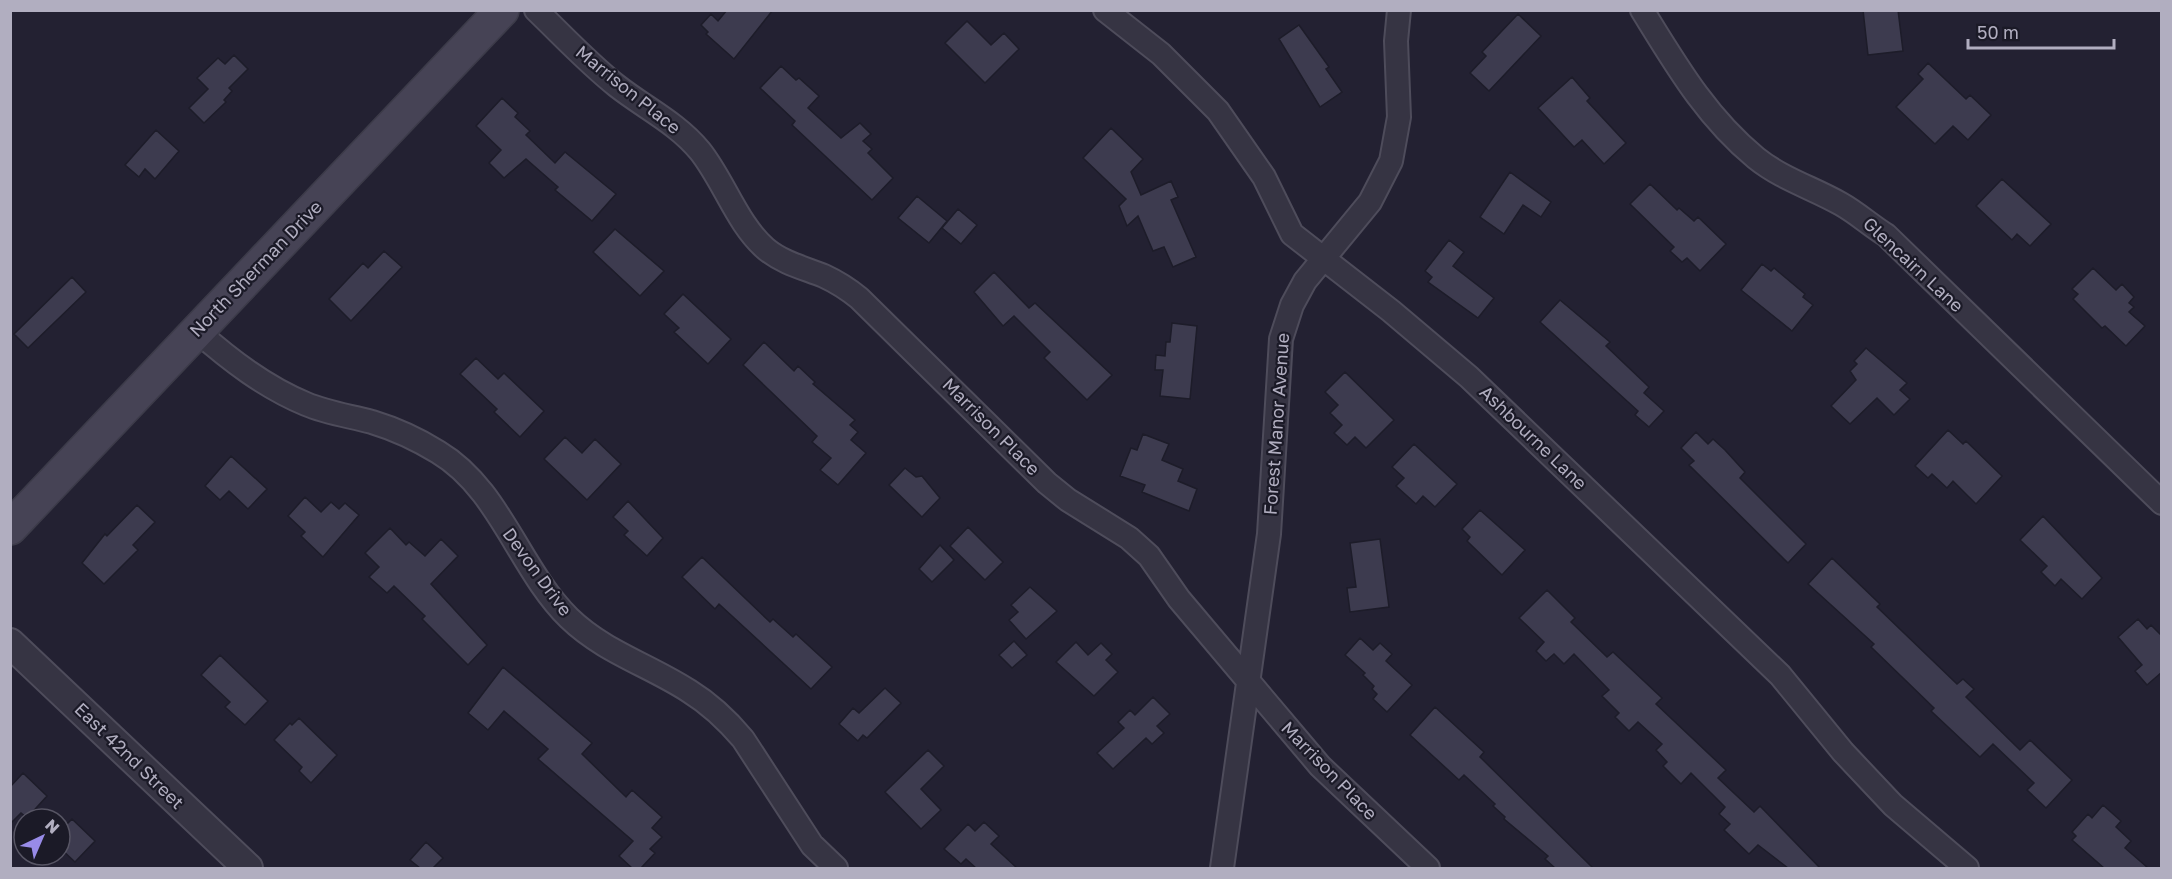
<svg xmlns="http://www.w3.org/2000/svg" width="2172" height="879" viewBox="0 0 2172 879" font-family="'Golos Text',sans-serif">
	<rect width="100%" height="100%" fill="#232132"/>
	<!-- building -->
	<path fill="#3d3b4f" stroke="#1d1c29" stroke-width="1.5" d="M727 10H773L734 59 706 34 708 32 701 25 711 14 718 21Z
		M1863 10H1898L1903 51 1868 55Z
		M1518 14 1541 36 1489 91 1470 73 1486 56 1482 52Z
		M967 21 991 45 1004 33 1019 49 985 83 945 43Z
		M1299 25 1329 67 1326 69 1342 92 1320 107 1279 39Z
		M234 55 248 69 229 88 232 91 224 100 226 102 204 123 189 108 208 89 197 78 218 58 225 64Z
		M1928 63 1966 99 1970 95 1991 115 1968 140 1953 126 1935 144 1896 107 1923 79 1918 74Z
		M781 66 796 80 799 78 819 96 808 108 841 138 860 123 871 134 863 141 872 149 868 153 893 178 872 200 792 125 795 121 760 88Z
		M1572 77 1590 98 1587 101 1626 143 1604 164 1582 140 1574 147 1538 108Z
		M502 98 518 113 515 117 530 131 526 135 555 163 565 152 616 194 592 221 555 190 558 187 526 159 504 178 489 163 501 150 476 126Z
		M1111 128 1143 159 1131 172 1141 195 1171 181 1178 197 1171 200 1196 257 1173 267 1164 247 1153 251 1138 216 1127 226 1119 206 1126 199 1083 158Z
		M156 130 179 151 155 179 145 169 139 177 125 165Z
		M1510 172 1551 202 1541 217 1523 205 1504 234 1480 217Z
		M2002 179 2051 224 2030 246 2017 234 2012 240 1976 206Z
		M1650 184 1677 210 1679 208 1694 221 1698 217 1726 244 1700 271 1687 258 1682 262 1670 251 1674 247 1630 204Z
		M917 196 947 221 929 243 898 218Z
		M958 209 977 225 961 244 942 228Z
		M615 229 664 271 640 296 593 252Z
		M1449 240 1464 252 1453 266 1494 298 1478 318 1428 282 1432 277 1425 271Z
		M384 251 402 267 351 321 329 299 363 263 368 268Z
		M1762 264 1771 271 1774 268 1805 294 1803 297 1813 305 1792 331 1741 290Z
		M2093 268 2116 290 2122 284 2134 297 2129 303 2134 307 2129 312 2145 326 2126 346 2105 326 2102 328 2073 299 2078 294 2072 289Z
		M994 272 1029 308 1035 303 1112 375 1087 400 1044 358 1050 352 1014 316 1003 326 974 292Z
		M72 277 86 292 28 348 14 334Z
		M683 294 731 339 708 364 674 332 679 328 664 314Z
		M1560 300 1610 342 1606 346 1649 387 1644 393 1664 411 1649 427 1635 415 1638 411 1540 322Z
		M1172 323 1197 326 1190 399 1160 396 1163 370H1155L1156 355 1165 356 1166 342H1170Z
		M764 342 794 371 798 366 815 382 813 384 855 420 850 425 858 432 851 440 866 453 838 485 820 470 831 458 812 442 817 436 743 365Z
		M1866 348 1907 383 1900 390 1910 399 1894 415 1877 398 1850 424 1831 406 1856 380 1850 371 1857 364 1854 361Z
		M476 358 498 379 504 373 544 411 520 437 494 412 497 409 460 374Z
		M1345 372 1394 420 1366 448 1355 437 1347 445 1334 433 1342 425 1330 413 1338 405 1325 392Z
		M1948 430 1963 444 1966 441 2002 476 1976 504 1953 481 1947 488 1932 474 1928 478 1915 466Z
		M1696 432 1708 444 1713 439 1725 450 1745 472 1740 478 1806 544 1788 563 1689 465 1694 461 1681 448Z
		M1143 434 1169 444 1162 460 1183 469 1178 481 1197 489 1189 511 1142 492 1145 485 1120 476 1131 448 1137 450Z
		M565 437 582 453 595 439 621 464 587 500 544 459Z
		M1414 444 1457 484 1435 507 1423 496 1416 504 1396 486 1404 478 1392 467Z
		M231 456 267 489 248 509 229 491 220 500 205 486Z
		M905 468 916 477 922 476 940 498 922 517 889 485Z
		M305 497 321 512 331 502 339 509 345 503 359 515 323 557 301 536 305 532 288 516Z
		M628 501 663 538 647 556 624 535 628 531 613 517Z
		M137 505 155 522 133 545 138 550 104 584 82 563 105 534 107 536Z
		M1480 510 1525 550 1502 575 1467 541 1470 537 1462 529Z
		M2043 516 2102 578 2082 599 2061 579 2055 586 2041 572 2047 566 2020 540Z
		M968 527 1003 562 985 580 950 546Z
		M390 528 406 545 409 542 425 556 441 539 458 556 431 584 487 645 468 665 422 619 425 616 394 586 387 593 369 577 379 567 365 553Z
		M1380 539 1389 607 1350 612 1347 588 1356 587 1350 543Z
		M940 545 954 560 932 582 919 569Z
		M702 557 770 622 773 619 793 637 796 634 832 667 811 689 719 604 715 609 682 577Z
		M1832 558 1880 604 1877 607 1957 684 1963 679 1974 689 1966 697 2020 750 2030 740 2072 780 2046 808 2027 790 2034 783 1993 744 1980 757 1931 711 1934 708 1871 647 1874 644 1808 584Z
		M1030 587 1057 611 1026 639 1009 620 1018 612 1011 605Z
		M1547 590 1575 618 1571 622 1607 657 1613 652 1662 698 1656 704 1726 770 1718 778 1754 812 1760 806 1820 868H1788L1758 845 1749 854 1724 830 1730 824 1719 814 1725 807 1691 773 1681 784 1663 766 1667 762 1656 750 1662 744 1638 722 1629 731 1615 717 1619 713 1602 696 1609 690 1574 654 1564 664 1554 654 1546 661 1536 651 1544 642 1519 618Z
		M2138 619 2147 629 2151 625 2162 636V672L2147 685 2135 671 2142 665 2118 637Z
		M1360 638 1373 650 1380 643 1392 654 1386 661 1412 685 1387 712 1373 699 1377 694 1372 689 1374 686 1363 675 1365 673 1345 655Z
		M1014 641 1027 655 1012 668 999 655Z
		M1076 642 1088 655 1101 643 1112 654 1106 660 1118 672 1094 696 1056 662Z
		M220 655 268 701 245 725 225 707 230 702 201 675Z
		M503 667 592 743 582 754 626 797 632 790 662 817 652 828 662 837 650 849 655 853 641 868H632L619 856 633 841 538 759 548 749 504 711 488 730 468 713Z
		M885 688 901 703 867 738 863 735 858 741 839 724 853 708 859 713Z
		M1153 697 1170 714 1157 726 1164 733 1152 744 1146 738 1113 769 1097 753 1124 728 1118 722 1130 710 1135 715Z
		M1435 707 1484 752 1480 757 1593 868H1555L1545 859 1548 856 1504 819 1505 817 1493 806 1495 804 1464 775 1459 780 1410 735Z
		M299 718 337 755 311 783 299 771 302 767 274 740 290 723 292 725Z
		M928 750 944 766 921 789 941 810 921 829 885 792Z
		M23 773 47 796 27 818 21 813 10 824V787Z
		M2103 805 2121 821 2116 827 2131 841 2125 848 2148 868H2104L2072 840 2076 836 2072 832 2088 814 2092 818Z
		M72 819 95 841 75 862 60 848V831Z
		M984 822 999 836 991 844 1017 868H976L966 859 961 864 944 849 968 824 975 831Z
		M426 842 443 858 433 868H420L410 860Z"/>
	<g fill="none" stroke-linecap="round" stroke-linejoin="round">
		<defs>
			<path id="minor" d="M536 10C563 36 588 63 617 86 645 108 677 123 700 151 724 181 737 224 766 249 783 263 804 268 824 276 837 282 848 289 859 298L1047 483 1068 500 1129 538 1149 556 1179 599 1320 766 1428 868
				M1105 10 1161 54 1218 111 1264 177 1292 234 1391 311 1469 377 1780 675 1843 752 1893 805 1967 868
				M1642 10C1676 65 1706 117 1756 158 1782 179 1813 188 1841 204 1857 213 1870 225 1886 235L2162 503
				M197 331C230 360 265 387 306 404 327 413 350 416 372 422 395 429 417 439 438 452 500 489 519 569 569 618 604 652 649 665 689 691 710 704 727 720 743 739L812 845 836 868
				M1222 868 1269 534 1281 339 1292 305 1305 281 1370 202 1391 161 1399 117 1396 41 1399 10"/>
			<path id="tertiary" d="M10 643 248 868"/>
			<path id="secondary" d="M10 528 502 10"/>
		</defs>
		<!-- minor casing -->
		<use href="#minor" stroke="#4e4c5b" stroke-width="26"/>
		<!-- tertiary casing -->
		<use href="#tertiary" stroke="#4e4c5b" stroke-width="32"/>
		<!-- secondary casing -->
		<use href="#secondary" stroke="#3c3b49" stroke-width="36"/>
		<!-- minor -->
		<use href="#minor" stroke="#363443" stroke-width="22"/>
		<!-- tertiary -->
		<use href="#tertiary" stroke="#363443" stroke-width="28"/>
		<!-- secondary -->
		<use href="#secondary" stroke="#464355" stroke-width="33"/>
	</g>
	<g text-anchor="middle" stroke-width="4.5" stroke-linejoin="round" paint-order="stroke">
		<!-- street labels -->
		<g font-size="18" fill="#b1aec0" stroke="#1b1a27">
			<text transform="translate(628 90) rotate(39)" y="6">Marrison Place</text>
			<text transform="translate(1913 265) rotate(43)" y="6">Glencairn Lane</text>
			<text transform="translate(256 269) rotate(-46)" y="6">North Sherman Drive</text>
			<text transform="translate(1277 424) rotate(-86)" y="6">Forest Manor Avenue</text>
			<text transform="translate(991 427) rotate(45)" y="6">Marrison Place</text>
			<text transform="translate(1533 438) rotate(44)" y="6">Ashbourne Lane</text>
			<text transform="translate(537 572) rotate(54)" y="6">Devon Drive</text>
			<text transform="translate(129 756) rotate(44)" y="6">East 42nd Street</text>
			<text transform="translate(1329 771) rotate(46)" y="6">Marrison Place</text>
		</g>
	</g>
	<!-- border -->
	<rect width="2172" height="879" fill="none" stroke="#b1aec0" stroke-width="24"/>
	<!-- north arrow -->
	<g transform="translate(42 837) rotate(44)"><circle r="28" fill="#1b1a27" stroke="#575564" stroke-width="1.5"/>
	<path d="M0-4.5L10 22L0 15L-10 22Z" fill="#988be8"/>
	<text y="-9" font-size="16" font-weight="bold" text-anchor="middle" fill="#b1aec0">N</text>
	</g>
	<!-- scale -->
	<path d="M1968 39v9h146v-9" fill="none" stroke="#b1aec0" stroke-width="3"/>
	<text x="1977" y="39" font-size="18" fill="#b1aec0" stroke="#1b1a27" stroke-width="4.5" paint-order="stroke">50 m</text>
</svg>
